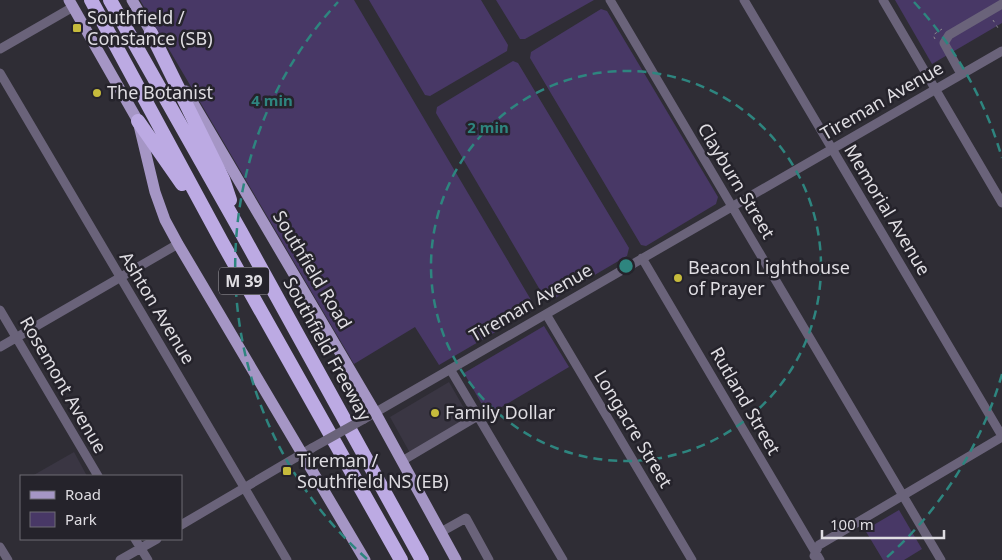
<svg xmlns="http://www.w3.org/2000/svg" width="1002" height="560" viewBox="0 0 1002 560" font-family="'Noto Sans',sans-serif">
	<rect width="100%" height="100%" fill="#2f2d35"/>
	<!-- built -->
	<path fill="#3a3643" d="M449 382 469 417 410 453 390 417Z
		M74 452 87 476H32Z"/>
	<!-- green -->
	<path fill="#483866" d="M140 0H354L534 305 533 310 439 365 415 327 354 364Z
		M369 0H481L508 45 507 51 430 96 425 95Z
		M496 0H594L525 39H520Z
		M895 0H1002V23L932 64Z
		M601 9 607 11 718 197 716 204 646 246 641 245 530 58 531 52Z
		M513 61 518 63 629 248 627 256 552 300 543 295 436 113 437 107Z
		M544 326 569 367 488 415 464 373Z
		M899 510 922 549 904 560H883L865 530Z"/>
	<g fill="none" stroke-linecap="round" stroke-linejoin="round">
		<!-- path -->
		<path stroke="#8c8a90" stroke-width="1" stroke-dasharray="2.5 4" stroke-linecap="butt" d="M993 20 998 28
			M935 39 933 35 942 29"/>
		<!-- minor -->
		<path stroke="#6a637a" stroke-width="9" d="M610 0 941 560
			M744 0 1002 436
			M883 0 1002 203
			M0 49 73 7
			M0 73 287 560
			M961 74 944 43 949 35 1002 4
			M642 258 820 560
			M0 310 98 476
			M546 314 692 560
			M0 347 178 244
			M450 369 563 560
			M364 419 1002 51
			M402 461 478 416
			M181 525 312 448
			M441 532 466 518 489 560
			M135 539 148 560
			M0 547 8 560
			M814 556 819 545 1002 437
			M120 560 157 539"/>
		<!-- major -->
		<path stroke="#a596c5" stroke-width="11" d="M69 0 138 121 155 192 165 220 178 244 365 560
			M132 0 155 39
			M186 91 375 412 456 560"/>
		<!-- highway -->
		<path stroke="#bcaae3" stroke-width="14" d="M91 0 222 242 401 560
			M110 0 241 232 422 560
			M151 33 223 179 230 200
			M138 121 182 184"/>
		<!-- minor-bridge -->
		<path stroke="#6a637a" stroke-width="9" d="M312 448 364 419"/>
	</g>
	<!-- distance rings -->
	<g fill="none" stroke="#2e857f" stroke-width="2.5" stroke-dasharray="9 6">
		<circle cx="626" cy="266" r="195"/>
		<path d="M1002 374A391 391 0 0 1 885 559M367 559A391 391 0 0 1 338 2M914 2A391 391 0 0 1 1002 158"/>
	</g>
	<!-- markers -->
	<g fill="#c6bb3c" stroke="#25232b" stroke-width="2">
		<rect x="72" y="23" width="10" height="10" rx="2.5"/>
		<circle cx="97" cy="93" r="5"/>
		<circle cx="678" cy="278" r="5"/>
		<circle cx="435" cy="413" r="5"/>
		<rect x="282" y="466" width="10" height="10" rx="2.5"/>
	</g>
	<g text-anchor="middle" stroke-width="5" stroke-linejoin="round" paint-order="stroke">
		<!-- shield labels -->
		<rect fill="#25232b" stroke="#a7a5ab" stroke-width="1" x="219" y="267.5" width="50" height="27" rx="4"/>
		<g font-size="16" font-weight="bold" fill="#dfdde2">
			<text x="244" y="287">M 39</text>
		</g>
		<!-- poi labels -->
		<g font-size="18" fill="#dfdde2" stroke="#25232b" text-anchor="start">
			<text x="87" y="24">Southfield /<tspan x="87" dy="21">Constance (SB)</tspan></text>
			<text x="107" y="99">The Botanist</text>
			<text x="688" y="274">Beacon Lighthouse<tspan x="688" dy="21">of Prayer</tspan></text>
			<text x="445" y="419">Family Dollar</text>
			<text x="297" y="467">Tireman /<tspan x="297" dy="21">Southfield NS (EB)</tspan></text>
		</g>
		<!-- street labels -->
		<g font-size="18" fill="#dfdde2" stroke="#25232b">
			<text transform="translate(882 101) rotate(-30)" y="6">Tireman Avenue</text>
			<text transform="translate(736 181) rotate(59)" y="6">Clayburn Street</text>
			<text transform="translate(887 210) rotate(59)" y="6">Memorial Avenue</text>
			<text transform="translate(312 270) rotate(59)" y="6">Southfield Road</text>
			<text transform="translate(531 303) rotate(-30)" y="6">Tireman Avenue</text>
			<text transform="translate(157 308) rotate(59)" y="6">Ashton Avenue</text>
			<text transform="translate(327 349) rotate(61)" y="6">Southfield Freeway</text>
			<text transform="translate(63 385) rotate(60)" y="6">Rosemont Avenue</text>
			<text transform="translate(745 401) rotate(60)" y="6">Rutland Street</text>
			<text transform="translate(633 429) rotate(59)" y="6">Longacre Street</text>
		</g>
	</g>
	<circle cx="626" cy="266" r="8" fill="#2e857f" stroke="#25232b" stroke-width="2.5"/>
	<g font-size="15" text-anchor="middle" font-weight="bold" fill="#2e857f" stroke="#25232b" stroke-width="5" stroke-linejoin="round" paint-order="stroke">
		<text x="272" y="106">4 min</text>
		<text x="488" y="133">2 min</text>
	</g>
	<!-- legend -->
	<rect x="20" y="475" width="162" height="65" fill="#25232b" stroke="#6f6d74"/>
	<rect x="30" y="491" width="25" height="8" fill="#a596c5" stroke="#6f6d74"/>
	<text x="65" y="500" font-size="15" fill="#dfdde2">Road</text>
	<rect x="30" y="512" width="25" height="15" fill="#483866" stroke="#6f6d74"/>
	<text x="65" y="525" font-size="15" fill="#dfdde2">Park</text>
	<!-- scale -->
	<path d="M822 530v8h122v-8" fill="none" stroke="#dfdde2" stroke-width="2.5"/>
	<text x="830" y="530" font-size="15" fill="#dfdde2" stroke="#25232b" stroke-width="4" paint-order="stroke">100 m</text>
</svg>
